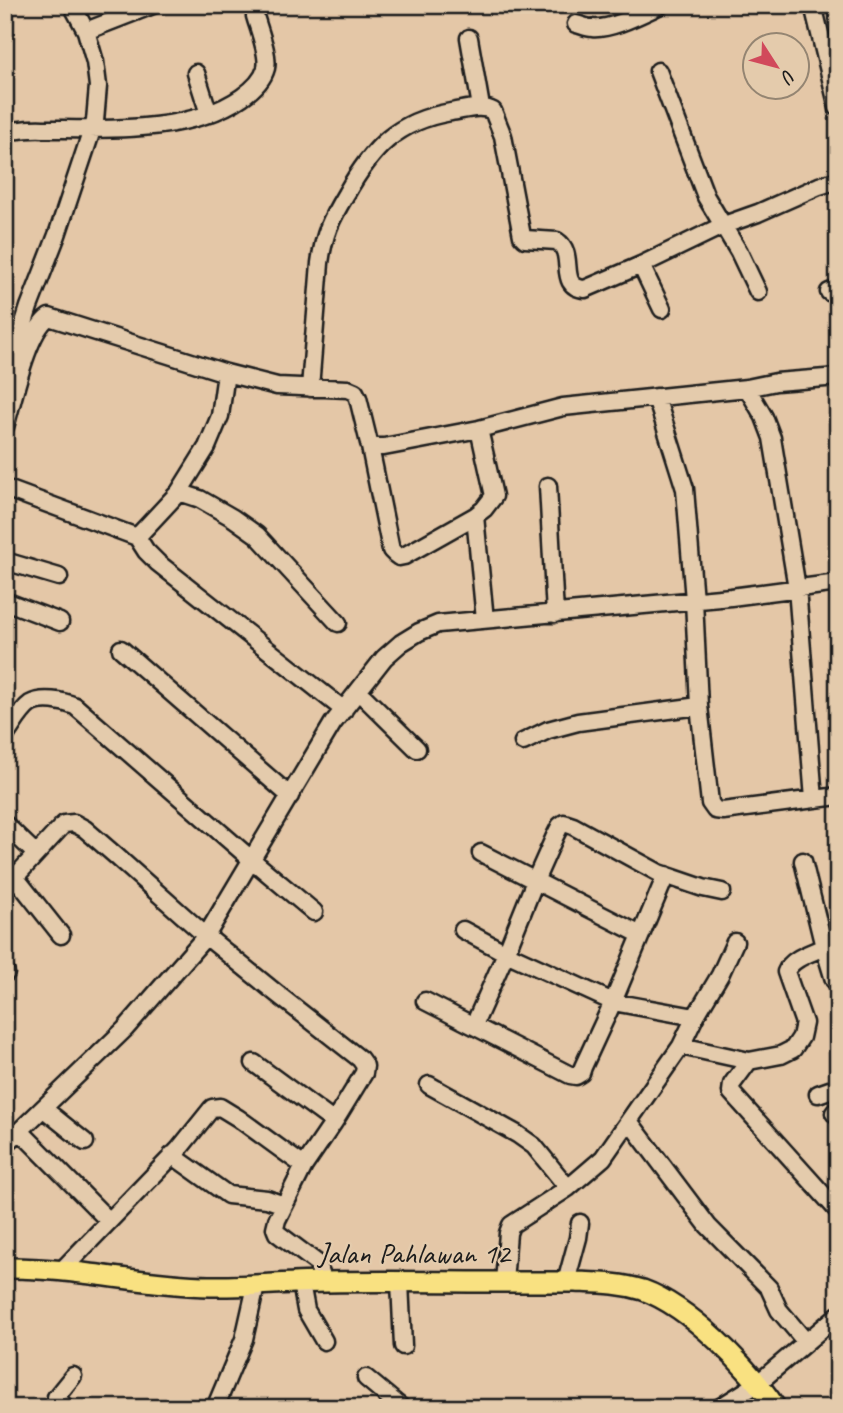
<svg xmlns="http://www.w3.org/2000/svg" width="843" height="1413" viewBox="0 0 843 1413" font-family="Caveat,sans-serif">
	<rect width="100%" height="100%" fill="#e4c7a7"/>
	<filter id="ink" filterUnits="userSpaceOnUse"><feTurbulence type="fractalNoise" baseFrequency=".0143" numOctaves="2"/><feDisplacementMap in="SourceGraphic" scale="14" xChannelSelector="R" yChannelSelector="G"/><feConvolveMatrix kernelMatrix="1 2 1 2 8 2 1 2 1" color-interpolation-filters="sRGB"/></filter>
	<g filter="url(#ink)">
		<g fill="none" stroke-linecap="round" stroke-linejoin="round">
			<defs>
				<path id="minor" d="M813 5 838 108
					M576 24C581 25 587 28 592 28 612 30 643 13 661 5
					M86 31 153 5
					M469 38 481 107
					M658 71 706 197 739 252 758 292
					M196 73 209 114
					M5 131C18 131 30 128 43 129 105 129 189 134 242 97 252 90 263 80 266 68 269 55 259 30 255 16
					M641 265 662 309
					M829 292 838 289
					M5 384 29 307 57 235 95 121 98 86 95 62 86 31 72 5
					M310 388 320 263C324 233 331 219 346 194 372 148 397 121 451 112 465 110 481 104 493 111L503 136 522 236 525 239 557 241C577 254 556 287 585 289L641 265 724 225 758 213 819 186 838 180
					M747 388 764 417 772 438 797 588 814 799
					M656 397 685 489 694 600 699 706 710 803 715 810 723 811 838 796
					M5 427C13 401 27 331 49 317L226 373 277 386 348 389 355 392 358 398 370 447H384L479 429 563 407 747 388 776 382 838 377
					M479 429 494 496 484 509 475 516 485 620
					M370 447 391 550 395 554 399 557 404 556 475 516
					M548 486 555 614
					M5 488 137 537 146 551 158 563 344 710
					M179 492 200 499 233 518 257 535 338 623
					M137 537 179 492 207 447 220 416 226 373
					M5 561 59 577
					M5 601 60 622
					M121 649 290 796
					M358 691 417 749
					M5 736C12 727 20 711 30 704 42 697 63 701 75 706L252 860 314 912
					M523 742 548 730 578 722 699 706
					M5 824 36 854
					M803 861 824 947 834 980 838 983
					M15 877 61 935
					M5 888 64 824 74 823 85 829 115 855 206 936 276 993 360 1059 365 1066 364 1073 334 1122 304 1166 277 1220 275 1228 277 1233 317 1263 324 1282
					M463 930 506 953 613 1002 695 1017
					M641 935 666 875
					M5 973H6
					M425 1001 570 1075 576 1076 581 1073 583 1067 613 1002 641 935 481 853
					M474 1025 506 953 535 881 555 836 560 826 564 823 573 826 659 873 703 888 722 892
					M681 1046 749 1061 781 1055 793 1049 801 1037 804 1023 786 972C791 958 812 953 824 947
					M749 1061 732 1084 731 1092 838 1211
					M254 1063 334 1122
					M429 1085 517 1134 534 1146 568 1188
					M818 1094 838 1087
					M44 1109 85 1142
					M834 1113 838 1109
					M629 1121 708 1226 769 1288 779 1310 806 1342
					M20 1131 109 1221
					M5 1145 125 1029 206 936 333 723 384 658 401 643 419 632 438 624 731 597 838 583
					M172 1155 228 1195 267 1199 284 1205
					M61 1271 179 1149 212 1108 220 1107 238 1118 304 1166
					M400 1282 403 1346
					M504 1282 508 1233 511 1225 568 1188 603 1158 681 1046 695 1017 720 975 735 942
					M566 1282 578 1238 580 1223
					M301 1283 306 1310 324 1341
					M366 1378 402 1408
					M66 1408 56 1397 73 1376
					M215 1408 244 1339 256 1286
					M719 1408 757 1384 838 1315"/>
				<path id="major" d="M5 1268C74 1267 142 1285 210 1286 249 1287 288 1282 327 1282 385 1281 443 1282 501 1282 526 1282 550 1282 575 1282 599 1283 620 1283 643 1290 690 1307 748 1367 776 1408"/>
			</defs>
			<!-- minor casing -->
			<use href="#minor" stroke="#1c1c1c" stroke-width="21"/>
			<!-- major casing -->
			<use href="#major" stroke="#1c1c1c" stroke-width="24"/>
			<!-- minor -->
			<use href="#minor" stroke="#e4cbac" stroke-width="16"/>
			<!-- major -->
			<use href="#major" stroke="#f9e181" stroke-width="19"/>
		</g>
	</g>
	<g text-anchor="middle" stroke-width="5" stroke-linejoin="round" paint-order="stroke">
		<!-- street labels -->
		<g font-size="30" fill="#1c1c1c" stroke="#e4cbac">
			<text x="414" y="1263">Jalan Pahlawan 12</text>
		</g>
	</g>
	<!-- margin -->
	<rect width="843" height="1413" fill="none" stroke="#e4cbac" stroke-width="28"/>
	<rect x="14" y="14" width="815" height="1385" fill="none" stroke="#1c1c1c" stroke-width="2.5" filter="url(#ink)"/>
	<!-- north arrow -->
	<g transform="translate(776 66) rotate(126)"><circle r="33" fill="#e4cbac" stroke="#948572" stroke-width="2"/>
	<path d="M0-5L12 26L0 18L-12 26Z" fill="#d1495b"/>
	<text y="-10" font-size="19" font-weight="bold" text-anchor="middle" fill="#1c1c1c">U</text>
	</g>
</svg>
